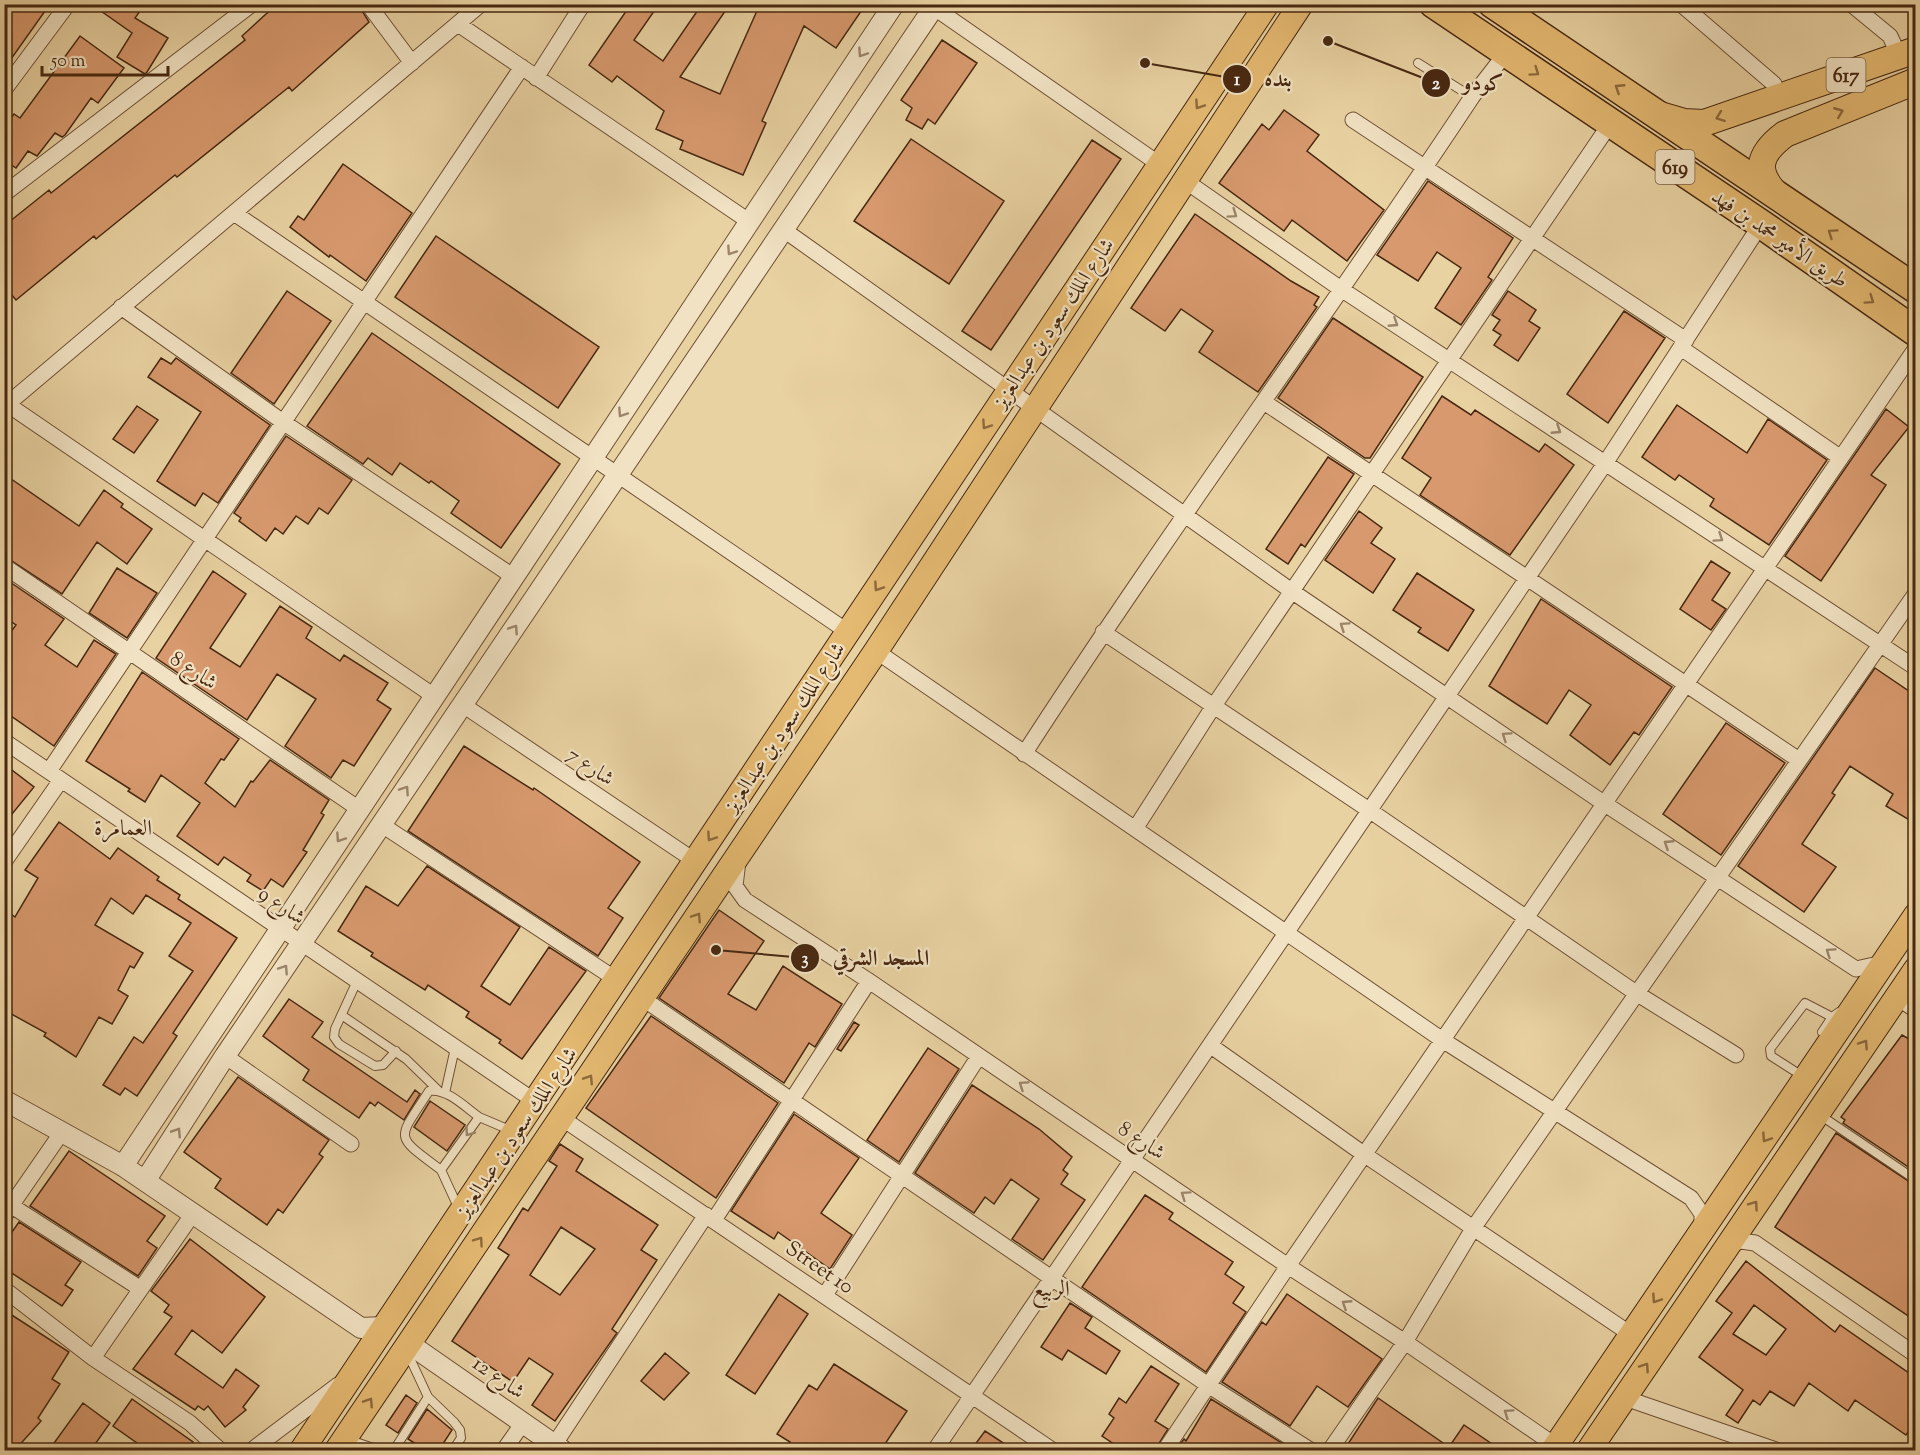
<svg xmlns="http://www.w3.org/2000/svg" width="1920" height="1455" viewBox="0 0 1920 1455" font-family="'Sorts Mill Goudy',Amiri,serif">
	<rect width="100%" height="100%" fill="#e9d2a2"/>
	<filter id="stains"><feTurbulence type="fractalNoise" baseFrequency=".00333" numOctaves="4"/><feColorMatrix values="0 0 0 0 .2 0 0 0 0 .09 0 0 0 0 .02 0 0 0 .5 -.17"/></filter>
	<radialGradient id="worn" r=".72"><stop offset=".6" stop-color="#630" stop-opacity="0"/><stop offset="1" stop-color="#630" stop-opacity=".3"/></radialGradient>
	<!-- building -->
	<path fill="#d7996d" stroke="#472811" stroke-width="1.5" fill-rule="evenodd" d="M4 4H50L4 69Z
		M91 4H145L135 18 168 38 147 72 145 74 117 57 132 33Z
		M277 4H358L369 22 292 91 289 87 177 177 175 175 96 239 94 236 16 300 4 286V226L49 190 51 193 245 40 242 36Z
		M631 4H659L634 40 663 61 702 4H730L680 77 720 94 760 4H866L836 48 804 26 762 121 766 123 743 175 680 149 683 141 656 129 664 111 617 76 612 82 589 65Z
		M80 36 124 68 98 103 91 98 65 135 62 137 55 133 37 156 28 151 16 168 4 160V127L14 114 20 118Z
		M942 40 977 63 935 124 928 119 922 129 906 120 912 108 901 100Z
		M1284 110 1319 135 1307 151 1384 210 1347 261 1292 220 1284 231 1219 183 1262 124 1269 130Z
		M911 139 1004 201 949 284 854 221Z
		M1092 140 1121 159 991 350 962 331Z
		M343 164 412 213 366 281 330 255 329 257 290 227 298 216 304 220Z
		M1428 181 1513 238 1488 277 1492 280 1461 325 1435 308 1461 268 1437 252 1418 281 1377 255Z
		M1195 214 1291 281 1319 297 1314 305 1317 307 1258 392 1199 352 1213 331 1181 309 1165 331 1131 308Z
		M436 236 599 347 558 408 395 297Z
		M287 291 331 321 274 404 231 373Z
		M1508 291 1536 310 1529 321 1540 328 1518 361 1494 345 1501 335 1493 330 1500 320 1492 315Z
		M1624 311 1665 338 1608 423 1567 394Z
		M1333 318 1423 377 1370 458H1365L1278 398Z
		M372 333 560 464 501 548 451 513 459 501 431 481 429 483 400 463 392 475 368 458 363 464 307 426Z
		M161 358 171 364 176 358 270 425 218 503 203 493 195 506 157 481 201 412 148 377Z
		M1442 396 1471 415 1475 410 1539 452 1545 444 1574 465 1510 555 1420 495 1431 478 1402 458Z
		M1677 405 1747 453 1768 419 1827 460 1769 545 1710 506 1714 499 1679 475 1675 480 1642 457Z
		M137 406 158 420 134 453 113 439Z
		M1886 409 1909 427 1871 475 1886 485 1821 581 1785 556Z
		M286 436 352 480 328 514 319 508 308 524 296 516 283 534 275 528 266 541 239 521 241 518 234 513Z
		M1328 457 1354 474 1305 547 1301 544 1288 564 1266 549Z
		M4 474 79 526 104 490 123 504 121 507 152 529 127 564 97 542 62 594 4 556Z
		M1359 511 1382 528 1371 543 1395 559 1373 593 1325 560Z
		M1711 561 1730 573 1712 600 1726 609 1711 630 1680 609Z
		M117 568 157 593 127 638 89 613Z
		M213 571 246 594 210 648 240 667 280 606 312 627 306 638 340 661 344 655 388 683 377 700 391 709 354 766 343 760 331 778 285 746 316 699 277 674 247 720 156 658Z
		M1417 573 1474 610 1448 651 1418 632 1421 628 1393 610Z
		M4 578 64 619 45 645 77 667 94 640 116 654 54 746 4 711V641L16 625 4 617Z
		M1541 599 1672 687 1639 735 1634 732 1610 765 1570 735 1591 705 1569 690 1547 724 1489 686Z
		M1875 668 1916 696V824L1886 806 1893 794 1850 766 1832 793 1835 795 1802 844 1836 867 1804 912 1738 866Z
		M142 672 239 739 224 760 221 759 205 783 235 807 251 781 253 782 270 760 329 800 321 813 324 815 303 850 307 852 283 887 271 879 263 891 247 881 251 875 224 857 218 865 177 836 200 803 161 775 145 802 128 791 130 789 86 761Z
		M1726 723 1785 763 1721 855 1663 814Z
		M464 746 533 790 534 788 640 862 608 908 623 918 598 956 408 831Z
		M4 764 34 787 4 824Z
		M59 822 110 859 118 848 159 877 157 880 180 895 178 899 237 938 173 1033 177 1036 137 1096 125 1088 120 1095 103 1085 134 1037 143 1043 193 971 169 956 191 923 146 895 133 914 111 898 95 925 143 953 134 968 130 966 118 990 128 996 112 1024 99 1017 76 1057 44 1036 46 1033 4 1010V909L15 917 38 878 25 870Z
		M427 866 520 927 481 986 510 1005 549 947 586 971 522 1059 499 1043 501 1040 466 1017 469 1012 428 985 425 990 371 956 373 953 338 931 366 886 398 906Z
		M719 910 764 941 728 994 756 1010 783 966 842 1004 815 1047 809 1043 784 1083 659 998Z
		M289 999 323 1022 312 1037 407 1102 415 1090 420 1094 404 1120 378 1102 375 1106 370 1102 359 1118 303 1080 309 1070 263 1036Z
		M651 1016 778 1103 716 1198 586 1108Z
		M854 1022 859 1025 841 1051 837 1049Z
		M1902 1035 1916 1043V1172L1843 1123 1845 1120 1841 1117Z
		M928 1048 959 1069 899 1162 867 1140Z
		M238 1077 329 1140 319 1154 323 1157 283 1213 278 1209 267 1225 215 1188 221 1179 184 1152Z
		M972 1085 1039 1129 1072 1157 1063 1170 1068 1174 1061 1184 1085 1200 1043 1260 1012 1239 1039 1199 1011 1179 994 1204 985 1197 974 1213 915 1173Z
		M430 1101 465 1125 447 1151 414 1127Z
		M794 1114 859 1158 821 1213 852 1235 830 1269 778 1232 774 1239 731 1211Z
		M1836 1133 1916 1186V1321L1775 1227Z
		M560 1144 583 1159 576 1171 658 1225 641 1250 657 1260 612 1329 617 1333 555 1421 532 1405 553 1374 529 1358 513 1382 452 1341 509 1255 498 1248 523 1208 528 1211 557 1166 549 1161ZM561 1227 595 1249 560 1295 530 1275Z
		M69 1151 165 1216 147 1241 157 1248 138 1276 30 1206Z
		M1145 1195 1173 1213 1169 1219 1233 1262 1225 1274 1244 1287 1233 1303 1246 1312 1206 1372 1082 1287Z
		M19 1222 81 1262 65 1285 73 1290 62 1306 4 1268V1243Z
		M190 1239 265 1297 222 1353 192 1330 175 1354 223 1388 236 1369 259 1386 243 1407 246 1410 225 1427 208 1406 204 1410 198 1406 195 1410 133 1369 172 1317 164 1312 169 1305 151 1291Z
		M1746 1261 1835 1332 1840 1325 1916 1378V1421L1906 1435 1855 1400 1848 1411 1809 1383 1794 1406 1770 1391 1760 1405 1753 1400 1738 1423 1726 1415 1743 1390 1699 1357 1732 1313 1716 1301ZM1754 1305 1786 1329 1766 1355 1733 1334Z
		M779 1294 808 1314 755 1394 726 1375Z
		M1287 1294 1382 1359 1348 1407 1317 1386 1290 1426 1222 1382 1262 1322 1266 1325Z
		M1070 1303 1092 1317 1085 1328 1120 1351 1106 1374 1068 1350 1062 1360 1041 1347Z
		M4 1310 69 1352 52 1379 60 1384 38 1418 41 1421 15 1450H4Z
		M665 1353 689 1373 664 1400 641 1381Z
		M834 1364 907 1411 881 1450H784L790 1442 777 1434 809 1385 817 1390Z
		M1151 1366 1179 1384 1155 1421 1168 1429 1155 1450H1123L1102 1436 1114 1418 1109 1414 1119 1398 1126 1403Z
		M406 1395 417 1403 398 1433 386 1425Z
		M1378 1398 1449 1447 1464 1425 1501 1450H1344Z
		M132 1399 193 1442 187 1450H147L113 1426Z
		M1211 1399 1293 1450H1176L1184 1439 1186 1441Z
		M83 1403 110 1423 91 1450H49Z
		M427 1409 452 1430 439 1450H425L408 1439Z
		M985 1431 1014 1450H971Z"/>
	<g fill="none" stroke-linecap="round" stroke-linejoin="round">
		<defs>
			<path id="service" d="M1418 63 1472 97
				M357 981 335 1029 334 1037 339 1044 375 1066 383 1065 396 1051
				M343 1016 406 1059 438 1090
				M1822 1032 1832 1017 1839 1012
				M1796 1072 1771 1056 1770 1049 1805 1003 1832 1017
				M445 1093 455 1048
				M1820 1115 1916 1180
				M441 1170C393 1134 397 1141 429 1091 447 1088 465 1107 479 1117
				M458 1207 441 1170 479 1117 512 1131
				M408 1354 428 1397 454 1422 460 1430 461 1438 453 1450
				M350 1440 379 1450
				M394 1450 428 1397"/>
			<path id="minor" d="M368 4 412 63
				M929 4 1159 164
				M1681 4 1774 84
				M1851 4 1890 36 1899 56
				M458 24 750 222
				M536 78 583 4
				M4 90 68 4
				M1353 120 1686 340
				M1184 180 1341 289 1916 668
				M4 194 252 4
				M234 213 848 632
				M784 230 1293 592 1605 804 1856 969 1883 963
				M121 307 283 422 514 577
				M1681 348 1841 458
				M4 402 434 696
				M1264 402 1799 760
				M4 407 481 4
				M4 566 359 809
				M1103 632 1369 810 1636 993 1736 1055
				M876 651 1444 1041 1691 1198 1702 1214V1229
				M463 705 695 861
				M4 741 536 1102
				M1024 754C1168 531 1326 318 1472 97L1506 53
				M49 771C208 537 363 301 522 67
				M382 825 617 980
				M1135 829 1213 707 1610 124
				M738 861 735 886 745 900 869 981 1288 1266 1405 1342 1556 1446
				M4 862 61 780
				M1896 997 1916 1010
				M642 998 1208 1385 1310 1450
				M1211 1046 1365 1155 1632 1335
				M225 1056 351 1144
				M563 1119 1052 1450
				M4 1201 141 1289
				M4 1216 62 1132
				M714 1220 869 981
				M1727 1246 1741 1241 1755 1243 1916 1355
				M4 1289 93 1358 190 1423 220 1450
				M825 1295 979 1056
				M93 1358 192 1215
				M1625 1398 1776 1450
				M554 1445 706 1215
				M252 1450 338 1385
				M504 1450 523 1423
				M935 1450 1606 462 1761 224
				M1165 1450 1288 1266 1916 348
				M1330 1450 1405 1342 1474 1227 1916 593"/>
			<path id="tertiary" d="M4 1100 123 1166 361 1328 384 1327
				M123 1166 894 4
				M145 1181 225 1056 936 4
				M408 1343 562 1450"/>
			<path id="primary" d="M302 1450 1267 4
				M337 1450 876 651 1301 4
				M1553 1450 1916 915
				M1589 1450 1916 969"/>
			<path id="trunk" d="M1660 115 1684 122 1704 123 1916 50
				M1779 197C1754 172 1757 155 1785 134L1916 81"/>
			<path id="motorway" d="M1434 4 1761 224 1916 332
				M1493 4 1916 289"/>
		</defs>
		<!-- service casing -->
		<use href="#service" stroke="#705235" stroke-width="10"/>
		<!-- minor casing -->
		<use href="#minor" stroke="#705235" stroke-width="17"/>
		<!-- tertiary casing -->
		<use href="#tertiary" stroke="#705235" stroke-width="22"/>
		<!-- primary casing -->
		<use href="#primary" stroke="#472811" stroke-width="26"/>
		<!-- trunk casing -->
		<use href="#trunk" stroke="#472811" stroke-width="28"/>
		<!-- motorway casing -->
		<use href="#motorway" stroke="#472811" stroke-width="31"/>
		<!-- service -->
		<use href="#service" stroke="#f1e2c3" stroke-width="8"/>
		<!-- minor -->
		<use href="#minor" stroke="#f1e2c3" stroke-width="15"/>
		<!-- tertiary -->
		<use href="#tertiary" stroke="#f1e2c3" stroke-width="20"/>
		<!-- primary -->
		<use href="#primary" stroke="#e4b971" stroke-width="24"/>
		<!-- trunk -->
		<use href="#trunk" stroke="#e4b971" stroke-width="26"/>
		<!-- motorway -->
		<use href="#motorway" stroke="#e4b971" stroke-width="28"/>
	</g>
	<!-- one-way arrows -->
	<defs><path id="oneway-chevron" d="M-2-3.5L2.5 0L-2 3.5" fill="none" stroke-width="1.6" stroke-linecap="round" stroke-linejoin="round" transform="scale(1.5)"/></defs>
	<g stroke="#9c856a">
		<use href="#oneway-chevron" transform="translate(862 53) rotate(124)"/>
		<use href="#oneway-chevron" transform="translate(1233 214) rotate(35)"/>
		<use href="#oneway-chevron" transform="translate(731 251) rotate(124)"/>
		<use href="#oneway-chevron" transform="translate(1394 323) rotate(33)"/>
		<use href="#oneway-chevron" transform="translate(622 413) rotate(124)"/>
		<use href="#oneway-chevron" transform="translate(1557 430) rotate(33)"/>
		<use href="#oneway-chevron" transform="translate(1719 538) rotate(34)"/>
		<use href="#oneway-chevron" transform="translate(1344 626) rotate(-146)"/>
		<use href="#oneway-chevron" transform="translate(514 629) rotate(-56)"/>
		<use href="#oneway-chevron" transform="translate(1506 736) rotate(-146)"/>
		<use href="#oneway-chevron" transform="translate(405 790) rotate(-56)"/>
		<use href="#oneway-chevron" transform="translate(340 838) rotate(124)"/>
		<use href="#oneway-chevron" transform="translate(1668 844) rotate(-147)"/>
		<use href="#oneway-chevron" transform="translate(1830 952) rotate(-146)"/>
		<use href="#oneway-chevron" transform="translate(284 969) rotate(-56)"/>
		<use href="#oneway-chevron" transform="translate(1023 1085) rotate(-146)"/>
		<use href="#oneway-chevron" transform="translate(177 1132) rotate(-57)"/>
		<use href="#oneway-chevron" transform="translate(469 1132) rotate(126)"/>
		<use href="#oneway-chevron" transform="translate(1185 1195) rotate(-145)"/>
		<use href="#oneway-chevron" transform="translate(1346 1304) rotate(-147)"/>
		<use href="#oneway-chevron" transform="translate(1508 1413) rotate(-145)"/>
	</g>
	<g stroke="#8e693c">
		<use href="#oneway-chevron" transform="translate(1535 72) rotate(35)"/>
		<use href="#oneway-chevron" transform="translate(1619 88) rotate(-147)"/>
		<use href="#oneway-chevron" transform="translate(1199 105) rotate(124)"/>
		<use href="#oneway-chevron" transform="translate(1839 112) rotate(-22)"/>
		<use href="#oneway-chevron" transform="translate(1720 117) rotate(159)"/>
		<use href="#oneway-chevron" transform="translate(1832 233) rotate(-146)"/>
		<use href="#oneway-chevron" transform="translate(1870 300) rotate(35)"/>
		<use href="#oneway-chevron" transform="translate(986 425) rotate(124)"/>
		<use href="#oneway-chevron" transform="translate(878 587) rotate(124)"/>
		<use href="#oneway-chevron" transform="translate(711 837) rotate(124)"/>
		<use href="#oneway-chevron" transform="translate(697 917) rotate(-57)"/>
		<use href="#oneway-chevron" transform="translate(1864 1044) rotate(-56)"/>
		<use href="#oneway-chevron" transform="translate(589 1079) rotate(-57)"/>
		<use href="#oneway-chevron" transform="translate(1766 1138) rotate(124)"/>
		<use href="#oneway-chevron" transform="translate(1754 1205) rotate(-55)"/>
		<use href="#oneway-chevron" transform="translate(479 1241) rotate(-55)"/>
		<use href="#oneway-chevron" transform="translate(1656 1299) rotate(124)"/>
		<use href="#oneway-chevron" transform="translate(1645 1367) rotate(-56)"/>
		<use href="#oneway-chevron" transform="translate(369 1402) rotate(-57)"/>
	</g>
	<g text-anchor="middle" stroke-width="4.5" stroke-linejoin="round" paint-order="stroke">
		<!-- shield labels -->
		<g fill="#f1e2c3" stroke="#7a6046" stroke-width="1.5">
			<rect x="1826.5" y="58" width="39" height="34" rx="4.5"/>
			<rect x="1655.5" y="150" width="39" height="34" rx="4.5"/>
		</g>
		<g font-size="20" font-weight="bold" fill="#472811">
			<text x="1846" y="82">617</text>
			<text x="1675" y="174">619</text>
		</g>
		<!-- street labels -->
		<g font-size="21" fill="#472811" stroke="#f1e2c3">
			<text transform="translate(1780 238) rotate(34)" y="7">طريق الأمير محمد بن فهد</text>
			<text transform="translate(1053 323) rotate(-56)" y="7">شارع الملك سعود بن عبدالعزيز</text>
			<text transform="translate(194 670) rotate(34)" y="7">شارع 8</text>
			<text transform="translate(784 727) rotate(-56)" y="7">شارع الملك سعود بن عبدالعزيز</text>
			<text transform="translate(591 766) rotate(34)" y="7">شارع 7</text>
			<text transform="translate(282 905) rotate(34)" y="7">شارع 9</text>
			<text transform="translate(516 1132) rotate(-56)" y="7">شارع الملك سعود بن عبدالعزيز</text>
			<text transform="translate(1142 1140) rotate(34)" y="7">شارع 8</text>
			<text transform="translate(820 1267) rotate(34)" y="7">Street 10</text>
			<text transform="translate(499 1377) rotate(35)" y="7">شارع 12</text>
		</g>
		<!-- neighbourhood labels -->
		<g font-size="22" fill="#472811" stroke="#f1e2c3">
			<text x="123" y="835">العمامرة</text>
			<text x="1051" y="1296">الربيع</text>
		</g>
	</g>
	<!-- callouts -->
	<path fill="none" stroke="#472811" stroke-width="2" d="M1145 63L1237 79M1328 41L1436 83M716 950L805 958"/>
	<g fill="#472811" stroke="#f1e2c3" stroke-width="2">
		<circle cx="1145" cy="63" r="6"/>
		<circle cx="1328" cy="41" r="6"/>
		<circle cx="716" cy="950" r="6"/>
		<circle cx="1237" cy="79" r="15"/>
		<circle cx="1436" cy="83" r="15"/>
		<circle cx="805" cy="958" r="15"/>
	</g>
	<g font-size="18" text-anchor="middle" font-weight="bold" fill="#fff">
		<text x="1237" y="85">1</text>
		<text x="1436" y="89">2</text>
		<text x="805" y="964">3</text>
	</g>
	<g font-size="22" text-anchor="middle" font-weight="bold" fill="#472811" stroke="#f1e2c3" stroke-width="4.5" stroke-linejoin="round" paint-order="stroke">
		<text x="1278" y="86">بنده</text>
		<text x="1483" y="90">كودو</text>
		<text x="881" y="965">المسجد الشرقي</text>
	</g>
	<!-- margin -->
	<rect width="1920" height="1455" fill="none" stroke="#e9d2a2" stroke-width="24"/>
	<rect x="6" y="6" width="1908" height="1443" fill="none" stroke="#472811" stroke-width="3"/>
	<rect x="12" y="12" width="1896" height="1431" fill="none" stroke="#472811" stroke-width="1.5"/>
	<!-- scale -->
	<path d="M42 66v9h126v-9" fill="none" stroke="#472811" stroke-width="3"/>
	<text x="51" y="66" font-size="18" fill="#472811" stroke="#f1e2c3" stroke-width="4.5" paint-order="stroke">50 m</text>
	<rect width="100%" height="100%" filter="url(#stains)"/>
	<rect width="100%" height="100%" fill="url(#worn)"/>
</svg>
